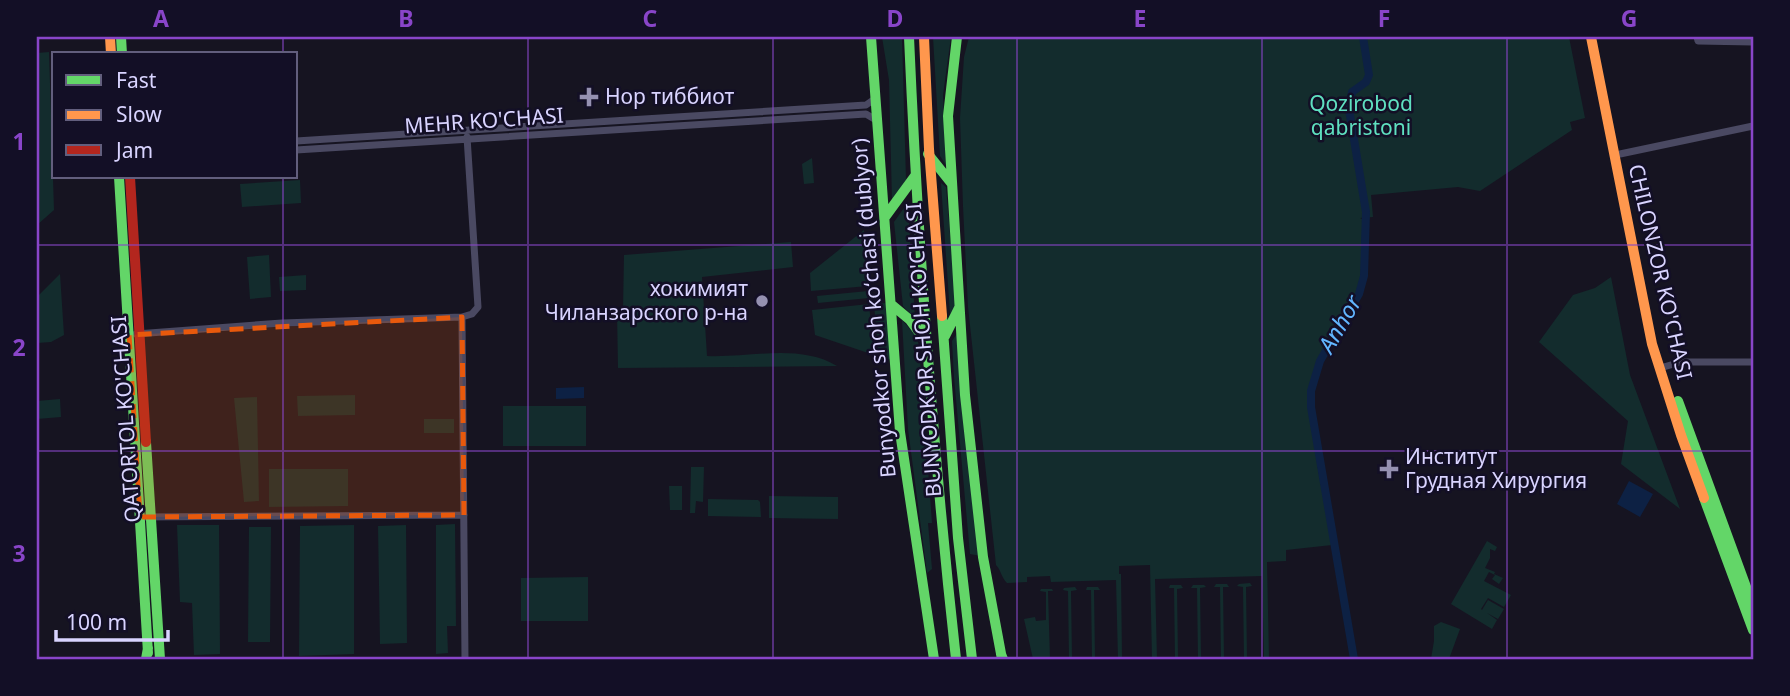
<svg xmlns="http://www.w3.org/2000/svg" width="1790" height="696" viewBox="0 0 1790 696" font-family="'Noto Sans',sans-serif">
	<rect width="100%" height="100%" fill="#161421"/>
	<!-- green -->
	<path fill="#132c2d" d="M882 37H902L906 180 892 201 889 80Z
		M933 37H951L943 95 946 165 940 156Z
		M969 37H1569L1585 118 1570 122 1572 130 1480 191 1458 187 1371 195 1373 217 1360 218 1366 221C1365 246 1367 271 1359 294 1343 320 1323 345 1315 374 1303 416 1325 500 1332 545L1286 550V561L1267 562 1269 659H1264L1262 576 1155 579 1157 659H1152L1150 565 1119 566V574H1121L1122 659H1118L1116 580 1051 582 1050 576 1027 577V582L1007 583C1001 577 1001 570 996 565L968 307 963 206 960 118 964 57Z
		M49 52 54 210 37 225V53Z
		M812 158 814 183 804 184 802 164Z
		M300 180 301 203 242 207 240 184Z
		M941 183 946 187 956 305 950 314Z
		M906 205 908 206 915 319 903 306 894 222Z
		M864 230 868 286 811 291 810 273Z
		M791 242 793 267 702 277 707 356C749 358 799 343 837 366L618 368 617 311 623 310 624 255Z
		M269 255 271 297 250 299 247 257Z
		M60 274 64 335 51 342 37 343V297Z
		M306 275V290L280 291 279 277Z
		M1611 277 1630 375 1680 509 1621 464 1628 421 1539 342 1573 295 1595 288Z
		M868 291 869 298 818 303 817 296Z
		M887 303 892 359 884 360 878 350 874 304Z
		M869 304 874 355 815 335 812 310Z
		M902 320 917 337 919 347 932 523H928L932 569 927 573 908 429Z
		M958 332 981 556 970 554 954 377 952 341Z
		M355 395V415L298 416 297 396Z
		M257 397 259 501 244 502 234 398Z
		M60 399 61 417 37 419V401Z
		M503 406H586V446H503Z
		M424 419H454V433H424Z
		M691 467H704L703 502 696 501 695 513H690Z
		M269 469H348V506L269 507Z
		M669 486H682V510H670Z
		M769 496 838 497V519L769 518Z
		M708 499 758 500 760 502 761 517 708 516Z
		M455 524 456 626H447L448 653 436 654V525Z
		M177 525H219L220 654 194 655 192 603 180 602Z
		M354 525V654L299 656 300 526Z
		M406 525 407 643 380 644 378 526Z
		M249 527H271L270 642H248Z
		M1487 541 1497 547 1495 551 1490 549V558L1485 568 1495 572 1494 574 1503 578 1499 584 1492 579 1495 575 1489 572 1484 581 1511 595 1504 607 1488 598 1481 609 1482 610 1488 600 1504 609 1498 619 1487 613 1497 620 1492 629 1451 604Z
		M588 577V621H521V578Z
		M1250 583 1252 586 1246 587 1247 659H1244L1243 587 1237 586 1239 584Z
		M1216 584H1227L1229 587H1223L1224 659H1221L1220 587H1214Z
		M1170 585H1181L1183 588 1177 589 1178 659H1175L1174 588H1169Z
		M1193 585H1204L1206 587 1200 588 1201 659H1198L1197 588H1191Z
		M1075 587 1077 590 1071 591 1072 659H1069L1068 591 1063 590 1064 588Z
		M1087 587H1098L1100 590H1094L1095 659H1092L1091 590H1086Z
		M1041 589H1052L1053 591H1048L1050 659H1033L1024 619 1035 617 1036 621 1046 620V592L1040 591Z
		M1441 622 1460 629 1449 659H1431L1434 641V626Z"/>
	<!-- water -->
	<path fill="#0d2144" d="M584 387V398L556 399V388Z
		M1629 481 1653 494 1640 517 1617 504Z"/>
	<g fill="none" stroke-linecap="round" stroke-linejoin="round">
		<!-- canal -->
		<path stroke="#0d2144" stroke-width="8" d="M1354 659 1311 407V391L1320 361 1359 294 1364 276 1366 212 1349 109 1352 92 1366 82 1369 75 1363 37"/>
		<!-- street -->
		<path stroke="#4a4962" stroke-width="7" d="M1697 37 1698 41 1753 42
			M296 141 866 105 876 98
			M296 150 866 114 876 120
			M1620 154 1753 126
			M462 317 465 659
			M136 334 282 323 462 317 472 314 478 307 467 137
			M1660 368 1681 362H1753
			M140 517 464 515"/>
		<!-- fast -->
		<path stroke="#63d668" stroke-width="10" d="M121 37 122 54
			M871 37 900 432 934 659
			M909 37C918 245 933 452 956 659
			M957 37 948 116 965 395 983 557 1002 659
			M928 154 952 184
			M119 177 148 653
			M885 217 915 176
			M892 305 910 320 927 343
			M942 316 958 538 972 659
			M945 336 959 308
			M1678 401 1753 606
			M146 442 160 659
			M1704 498 1753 630
			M1001 654 1003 659
			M146 659 148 648"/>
		<!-- slow -->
		<path stroke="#ff974d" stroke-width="10" d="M110 37 111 54
			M924 37 929 149 942 316
			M1591 37 1652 344 1681 435 1704 498"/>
		<!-- jam -->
		<path stroke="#b3261e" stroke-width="10" d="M130 177 146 442"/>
	</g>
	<!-- marked area -->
	<path fill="#e8590c" fill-opacity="0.2" stroke="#e8590c" stroke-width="5" stroke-dasharray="14 9" stroke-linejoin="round" d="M462 317 464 515 140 517 129 335Z"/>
	<!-- grid -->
	<path fill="none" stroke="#8945c9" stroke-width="2" stroke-opacity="0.55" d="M283 37V54M528 37V659M773 37V659M1017 37V659M1262 37V659M1507 37V659M283 177V659M37 245H1753M37 451H1753"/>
	<!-- markers -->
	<g fill="#9591b1" stroke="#130f26" stroke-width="2.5">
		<path d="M585.5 86.5h7v7h7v7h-7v7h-7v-7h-7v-7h7z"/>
		<circle cx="762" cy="301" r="7"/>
		<path d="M1385.5 458.5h7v7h7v7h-7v7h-7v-7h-7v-7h7z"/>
	</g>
	<g text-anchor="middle" stroke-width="5" stroke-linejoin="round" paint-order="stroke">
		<!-- poi labels -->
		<g font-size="21" fill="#d9d4ff" stroke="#130f26" text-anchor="start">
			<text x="605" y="104">Нор тиббиот</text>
			<text x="748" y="296" text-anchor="end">хокимият<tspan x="748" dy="24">Чиланзарского р-на</tspan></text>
			<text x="1405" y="464">Институт<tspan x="1405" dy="24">Грудная Хирургия</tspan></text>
		</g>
		<!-- park labels -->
		<g font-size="21" fill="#5fe0c0" stroke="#130f26">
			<text x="1361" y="111">Qozirobod<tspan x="1361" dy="24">qabristoni</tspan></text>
		</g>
		<!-- street labels -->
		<g font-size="21" fill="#d9d4ff" stroke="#130f26">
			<text transform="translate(484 121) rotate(-4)" y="7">MEHR KO'CHASI</text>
			<text transform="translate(1660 272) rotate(77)" y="7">CHILONZOR KO'CHASI</text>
			<text transform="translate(874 308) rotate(-95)" y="7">Bunyodkor shoh koʻchasi (dublyor)</text>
			<text transform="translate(924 350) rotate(-94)" y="7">BUNYODKOR SHOH KO'CHASI</text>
			<text transform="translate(126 419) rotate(-94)" y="7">QATORTOL KO'CHASI</text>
		</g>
		<!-- water labels -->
		<g font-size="23" font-style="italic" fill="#62b6ff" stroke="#130f26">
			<text transform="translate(1340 324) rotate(-60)" y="8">Anhor</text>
		</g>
	</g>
	<!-- border -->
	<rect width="1790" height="696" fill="none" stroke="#130f26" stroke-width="77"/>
	<!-- legend -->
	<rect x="52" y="52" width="245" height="126" fill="#130f26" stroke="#625e7d" stroke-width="2"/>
	<rect x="66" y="75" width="35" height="10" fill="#63d668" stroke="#625e7d" stroke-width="2"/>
	<text x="116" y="88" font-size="21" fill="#d9d4ff">Fast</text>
	<rect x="66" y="110" width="35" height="10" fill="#ff974d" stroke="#625e7d" stroke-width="2"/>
	<text x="116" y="122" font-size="21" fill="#d9d4ff">Slow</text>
	<rect x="66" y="145" width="35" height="10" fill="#b3261e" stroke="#625e7d" stroke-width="2"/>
	<text x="116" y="158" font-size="21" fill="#d9d4ff">Jam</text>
	<!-- scale -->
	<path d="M56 630v10h112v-10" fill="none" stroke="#d9d4ff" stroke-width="3.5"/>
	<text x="66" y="630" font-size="21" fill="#d9d4ff" stroke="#130f26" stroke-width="5" paint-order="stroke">100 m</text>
	<rect x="38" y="38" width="1714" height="620" fill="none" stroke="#8945c9" stroke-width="2.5"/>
	<g font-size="23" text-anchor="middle" font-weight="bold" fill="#8945c9">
		<text x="161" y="27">A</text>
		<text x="406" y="27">B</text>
		<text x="650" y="27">C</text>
		<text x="895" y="27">D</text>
		<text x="1140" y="27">E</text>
		<text x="1384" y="27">F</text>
		<text x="1629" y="27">G</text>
		<text x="19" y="150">1</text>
		<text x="19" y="356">2</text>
		<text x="19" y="562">3</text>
	</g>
</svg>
